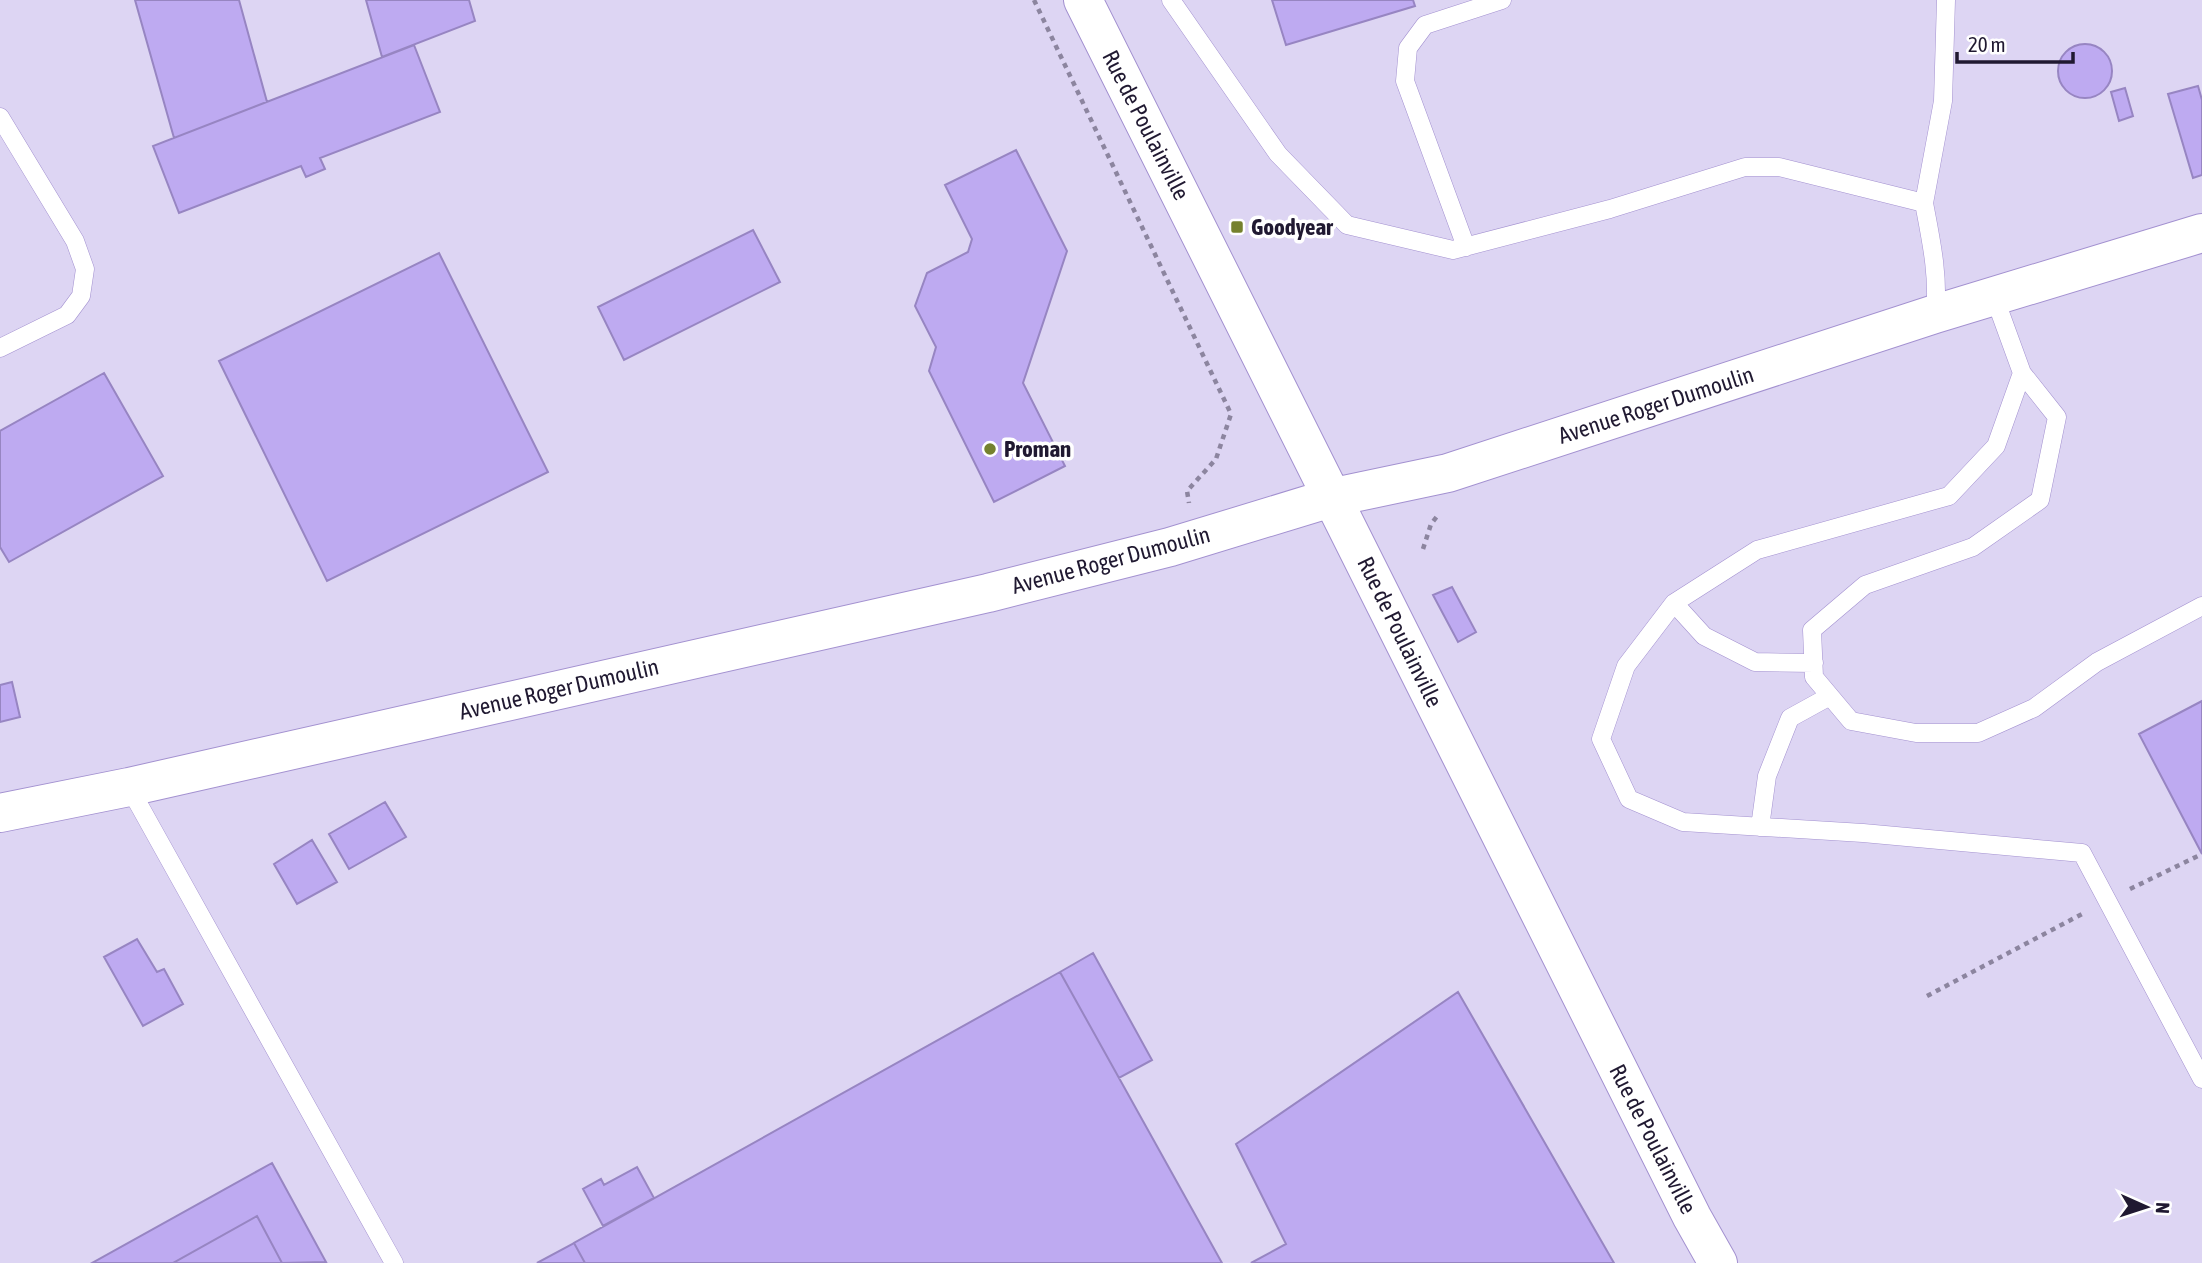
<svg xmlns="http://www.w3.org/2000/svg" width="2202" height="1263" viewBox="0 0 2202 1263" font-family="'Asap Condensed',sans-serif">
	<rect width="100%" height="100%" fill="#eae3fe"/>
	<!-- built -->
	<path fill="#ddd5f3" d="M0 0H2202V1263H0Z"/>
	<!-- building -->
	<path fill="#beaaf1" stroke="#9785c2" stroke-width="2" d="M135 0H239L267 102 174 138Z
		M366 0H469L475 21 382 57Z
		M1272 0H1413L1415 6 1286 45Z
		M2058 71a27 27 0 1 1 54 0a27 27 0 1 1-54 0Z
		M414 45 440 112 320 158 325 169 306 177 301 166 179 213 153 146Z
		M2198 86 2202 100V175L2193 178 2168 94Z
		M2125 88 2133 116 2119 121 2111 92Z
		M1016 150 1067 251 1023 383 1065 466 994 502 929 371 936 347 915 306 927 273 968 252 972 239 945 185Z
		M753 230 780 282 624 360 598 307Z
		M439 253 548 472 327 581 219 361Z
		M104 373 163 476 9 562 0 547V431Z
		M1452 587 1476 632 1458 642 1433 595Z
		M12 682 20 717 0 722V685Z
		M2202 701V854L2139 734Z
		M385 802 406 837 349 869 329 834Z
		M312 840 337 882 297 904 274 864Z
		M137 939 157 972 164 969 183 1004 143 1026 104 957Z
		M1093 953 1152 1060 1119 1078 1060 972Z
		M1060 972 1222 1263H585L574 1243Z
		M1458 992 1614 1263H1251L1286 1244 1236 1144Z
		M272 1163 326 1262 282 1263 257 1216 173 1263H92Z
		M637 1167 654 1198 603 1226 583 1189 601 1179 604 1185Z
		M257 1216 282 1263H173Z
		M574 1243 585 1263H537Z"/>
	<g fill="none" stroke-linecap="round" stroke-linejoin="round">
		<defs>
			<path id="lane" d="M1171 0 1278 154 1347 225 1453 250 1610 209 1745 167H1779L1924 203C1931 240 1939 276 1935 314
				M0 117 75 241 85 269 81 296 67 315 0 348
				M1924 203 1943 101 1946 0
				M1466 247 1405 81 1408 48 1425 25 1502 0
				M1994 296 2022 373 2057 417 2040 500 1973 547 1865 585 1812 630 1814 677 1851 721 1916 733H1978L2034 708 2097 662 2202 606
				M2022 373 1996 446 1949 496 1757 550 1674 603 1626 666 1601 739 1629 799 1683 822 1863 833 2082 853 2202 1079
				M1674 603 1704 636 1755 662 1814 663
				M129 787 394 1263
				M1760 827 1767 776 1790 718 1830 696"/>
			<path id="secondary" d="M1083 0 1692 1217 1718 1263
				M0 813 129 787 988 593 1170 547 1334 497 1448 473 1935 314 2202 233"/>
		</defs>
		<!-- lane casing -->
		<use href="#lane" stroke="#a391d0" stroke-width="19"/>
		<!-- secondary casing -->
		<use href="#secondary" stroke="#a391d0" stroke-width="40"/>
		<!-- path -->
		<path stroke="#8c859f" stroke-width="4.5" stroke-dasharray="5 5" stroke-linecap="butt" d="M1034 0 1231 414 1216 459 1187 491 1189 503
			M1423 549 1431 524 1438 515
			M2130 889 2202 854
			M1927 996 2082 914"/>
		<!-- lane -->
		<use href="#lane" stroke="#fff" stroke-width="18"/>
		<!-- secondary -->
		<use href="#secondary" stroke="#fff" stroke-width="38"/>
	</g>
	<!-- markers -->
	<g fill="#75812e" stroke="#fff" stroke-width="2.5">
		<rect x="1230" y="220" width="14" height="14" rx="3.5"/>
		<circle cx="990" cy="449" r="7"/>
	</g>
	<g text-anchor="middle" stroke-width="7" stroke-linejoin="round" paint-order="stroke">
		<!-- street labels -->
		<g font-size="23" fill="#201931" stroke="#fff">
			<text transform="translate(1146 125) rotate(63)" y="8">Rue de Poulainville</text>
			<text transform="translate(1656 405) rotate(-18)" y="8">Avenue Roger Dumoulin</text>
			<text transform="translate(1111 560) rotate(-15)" y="8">Avenue Roger Dumoulin</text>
			<text transform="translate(1400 632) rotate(64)" y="8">Rue de Poulainville</text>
			<text transform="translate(559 689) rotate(-13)" y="8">Avenue Roger Dumoulin</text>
			<text transform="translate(1653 1139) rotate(63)" y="8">Rue de Poulainville</text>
		</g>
		<!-- poi labels -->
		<g font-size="23" font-weight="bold" fill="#201931" stroke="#fff" text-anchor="start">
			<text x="1251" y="235">Goodyear</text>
			<text x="1004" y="457">Proman</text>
		</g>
	</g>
	<!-- north arrow -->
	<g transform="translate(2146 1207) rotate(93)" stroke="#ffffff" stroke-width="5" paint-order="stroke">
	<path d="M0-5L12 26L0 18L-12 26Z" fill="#201931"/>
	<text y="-10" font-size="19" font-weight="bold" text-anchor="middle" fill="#201931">N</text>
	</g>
	<!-- scale -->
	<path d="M1957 52v10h116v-10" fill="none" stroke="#201931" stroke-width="3.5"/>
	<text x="1968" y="52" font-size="21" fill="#201931" stroke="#ffffff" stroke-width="5" paint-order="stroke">20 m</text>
</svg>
